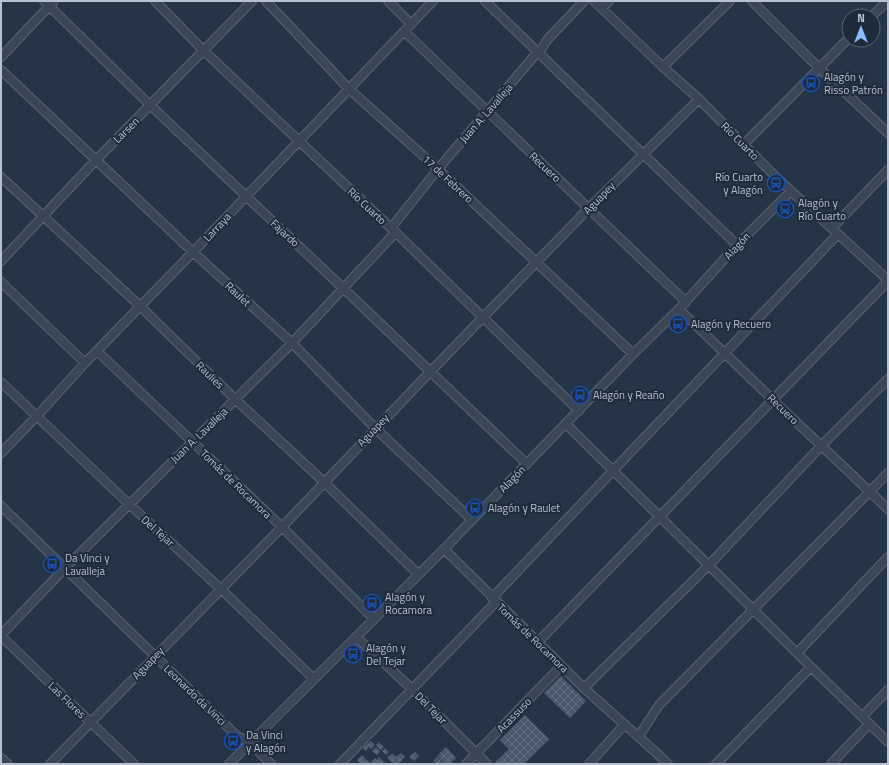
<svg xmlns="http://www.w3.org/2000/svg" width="889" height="765" viewBox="0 0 889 765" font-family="'Titillium Web',sans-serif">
	<defs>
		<pattern id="building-cross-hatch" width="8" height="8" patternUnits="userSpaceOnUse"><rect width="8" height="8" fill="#49586d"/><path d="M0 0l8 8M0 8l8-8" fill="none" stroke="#616e81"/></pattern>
	</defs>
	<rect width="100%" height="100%" fill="#253446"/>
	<!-- building -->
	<path fill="url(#building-cross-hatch)" d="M561 676 586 701 570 718 544 693Z
		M525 715 549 739 524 764H497L495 762 509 749 500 740Z
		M371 741 375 745 371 749 369 747 366 751 363 748Z
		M379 742 384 747 381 750 376 745Z
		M376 747 380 751 377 755 372 751Z
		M446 747 456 758 450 764H445L437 756Z
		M385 748 389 752 386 755 382 751Z
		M415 752 419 756 414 761 409 757Z
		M392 753 396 757 401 753 405 757 398 764H394L387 758Z
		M362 755 371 764H361L357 760Z
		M379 757 386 764H373L371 762 375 758 377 760Z
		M437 757 444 764H437L433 761Z"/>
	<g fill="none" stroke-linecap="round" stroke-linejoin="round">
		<defs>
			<path id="minor" d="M44 1 150 105 344 289 527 464
				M155 1 204 51 391 228 579 411
				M266 1 349 89 438 169 633 354
				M388 1 411 24
				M485 1 737 245
				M594 1 663 67 699 99 779 180 888 280
				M752 1 819 68 888 133
				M602 8 609 1
				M872 16 888 1
				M405 32 686 302
				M1 57 54 1
				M663 67 730 1
				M1 70 193 252 292 343 375 428 472 520
				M743 145 849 38
				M1 177 140 306 236 400 324 482 418 574
				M391 228 438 169 535 55 539 53 547 40 584 1
				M832 228 888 170
				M1 261 96 160 252 1
				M1 282 85 363
				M679 309 772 399 888 509
				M97 351 282 527 374 619
				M1 382 130 505 221 589 314 679
				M566 424 660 517 811 667 888 742
				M1 453 37 416 85 363 193 252 433 1
				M1 506 237 736 250 743 271 764
				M444 549C475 580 506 610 537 641 553 657 568 673 584 688 612 714 641 738 668 764
				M492 598 838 234
				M1 635 65 568 292 343 395 233
				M1 636 134 764
				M356 637 412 689 487 764
				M538 642 888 281
				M797 653 888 557
				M584 688 709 565 821 446 888 379
				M862 717 888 690
				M639 736 659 705 888 473
				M1 758 8 764
				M50 764 282 527 430 372 589 208 699 99
				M229 764 444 549 633 354 679 309 737 245 791 191
				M340 764 496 602
				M466 764 561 666
				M589 764 624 725
				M716 764 811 667
				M831 764 869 724"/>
		</defs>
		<!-- minor casing -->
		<use href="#minor" stroke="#596473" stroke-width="10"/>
		<!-- minor -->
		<use href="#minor" stroke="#3a4656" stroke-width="8"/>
	</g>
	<!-- icons -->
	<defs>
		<symbol id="bus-ring" viewBox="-11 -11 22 22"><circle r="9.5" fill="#1e2b3b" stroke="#1a4fb4" stroke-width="1.5"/><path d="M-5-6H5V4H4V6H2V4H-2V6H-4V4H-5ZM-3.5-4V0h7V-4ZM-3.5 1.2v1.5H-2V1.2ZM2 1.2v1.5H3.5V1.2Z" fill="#1a4fb4"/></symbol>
	</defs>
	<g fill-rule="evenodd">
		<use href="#bus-ring" x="801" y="73" width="20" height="20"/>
		<use href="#bus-ring" x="766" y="173" width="20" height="20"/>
		<use href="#bus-ring" x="775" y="199" width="20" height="20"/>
		<use href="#bus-ring" x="668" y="314" width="20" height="20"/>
		<use href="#bus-ring" x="570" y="385" width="20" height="20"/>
		<use href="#bus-ring" x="465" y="498" width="20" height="20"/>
		<use href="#bus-ring" x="42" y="554" width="20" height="20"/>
		<use href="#bus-ring" x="362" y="593" width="20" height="20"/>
		<use href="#bus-ring" x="343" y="644" width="20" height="20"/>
		<use href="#bus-ring" x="223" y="731" width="20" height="20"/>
	</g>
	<g text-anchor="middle" stroke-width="4" stroke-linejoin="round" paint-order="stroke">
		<!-- poi labels -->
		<g font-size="11" fill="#b8c1cf" stroke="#1e2b3b" text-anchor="start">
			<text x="824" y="81">Alagón y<tspan x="824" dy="13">Risso Patrón</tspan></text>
			<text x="763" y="181" text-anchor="end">Río Cuarto<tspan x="763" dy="13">y Alagón</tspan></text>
			<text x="798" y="207">Alagón y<tspan x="798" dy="13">Río Cuarto</tspan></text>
			<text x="691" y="328">Alagón y Recuero</text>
			<text x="593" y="399">Alagón y Reaño</text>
			<text x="488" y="512">Alagón y Raulet</text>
			<text x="65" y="562">Da Vinci y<tspan x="65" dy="13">Lavalleja</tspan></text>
			<text x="385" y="601">Alagón y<tspan x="385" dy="13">Rocamora</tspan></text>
			<text x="366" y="652">Alagón y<tspan x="366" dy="13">Del Tejar</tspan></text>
			<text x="246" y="739">Da Vinci<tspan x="246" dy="13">y Alagón</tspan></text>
		</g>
		<!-- street labels -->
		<g font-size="11" fill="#b8c1cf" stroke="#1e2b3b">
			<text transform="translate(486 113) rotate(-49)" y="4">Juan A. Lavalleja</text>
			<text transform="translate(126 130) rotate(-45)" y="4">Larsen</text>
			<text transform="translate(740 141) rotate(45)" y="4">Río Cuarto</text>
			<text transform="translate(545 167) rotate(43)" y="4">Recuero</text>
			<text transform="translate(448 179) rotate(43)" y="4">17 de Febrero</text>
			<text transform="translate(599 198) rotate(-46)" y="4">Aguapey</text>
			<text transform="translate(367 206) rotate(43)" y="4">Río Cuarto</text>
			<text transform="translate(217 227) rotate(-47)" y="4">Larraya</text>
			<text transform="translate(285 233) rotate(43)" y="4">Fajardo</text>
			<text transform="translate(737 246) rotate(-47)" y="4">Alagón</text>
			<text transform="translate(238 294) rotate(43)" y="4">Raulet</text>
			<text transform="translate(210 375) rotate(44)" y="4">Raulies</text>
			<text transform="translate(783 409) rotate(44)" y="4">Recuero</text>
			<text transform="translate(373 430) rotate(-46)" y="4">Aguapey</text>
			<text transform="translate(199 435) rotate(-44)" y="4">Juan A. Lavalleja</text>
			<text transform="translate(512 479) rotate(-46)" y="4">Alagón</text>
			<text transform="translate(236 484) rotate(44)" y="4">Tomás de Rocamora</text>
			<text transform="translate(158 531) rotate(42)" y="4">Del Tejar</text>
			<text transform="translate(533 638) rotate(44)" y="4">Tomás de Rocamora</text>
			<text transform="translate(148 663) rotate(-46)" y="4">Aguapey</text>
			<text transform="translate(195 695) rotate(44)" y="4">Leonardo da Vinci</text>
			<text transform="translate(67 700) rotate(44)" y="4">Las Flores</text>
			<text transform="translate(431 708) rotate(45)" y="4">Del Tejar</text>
			<text transform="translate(514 715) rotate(-46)" y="4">Acassuso</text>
		</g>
	</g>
	<!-- border -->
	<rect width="889" height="765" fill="none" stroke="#b8c1cf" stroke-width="4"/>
	<!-- north arrow -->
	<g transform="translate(861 28)"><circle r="19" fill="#1e2b3b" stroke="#5c6776"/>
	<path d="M0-3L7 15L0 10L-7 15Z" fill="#8dbcff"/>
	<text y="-6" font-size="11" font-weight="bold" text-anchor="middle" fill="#b8c1cf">N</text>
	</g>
</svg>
